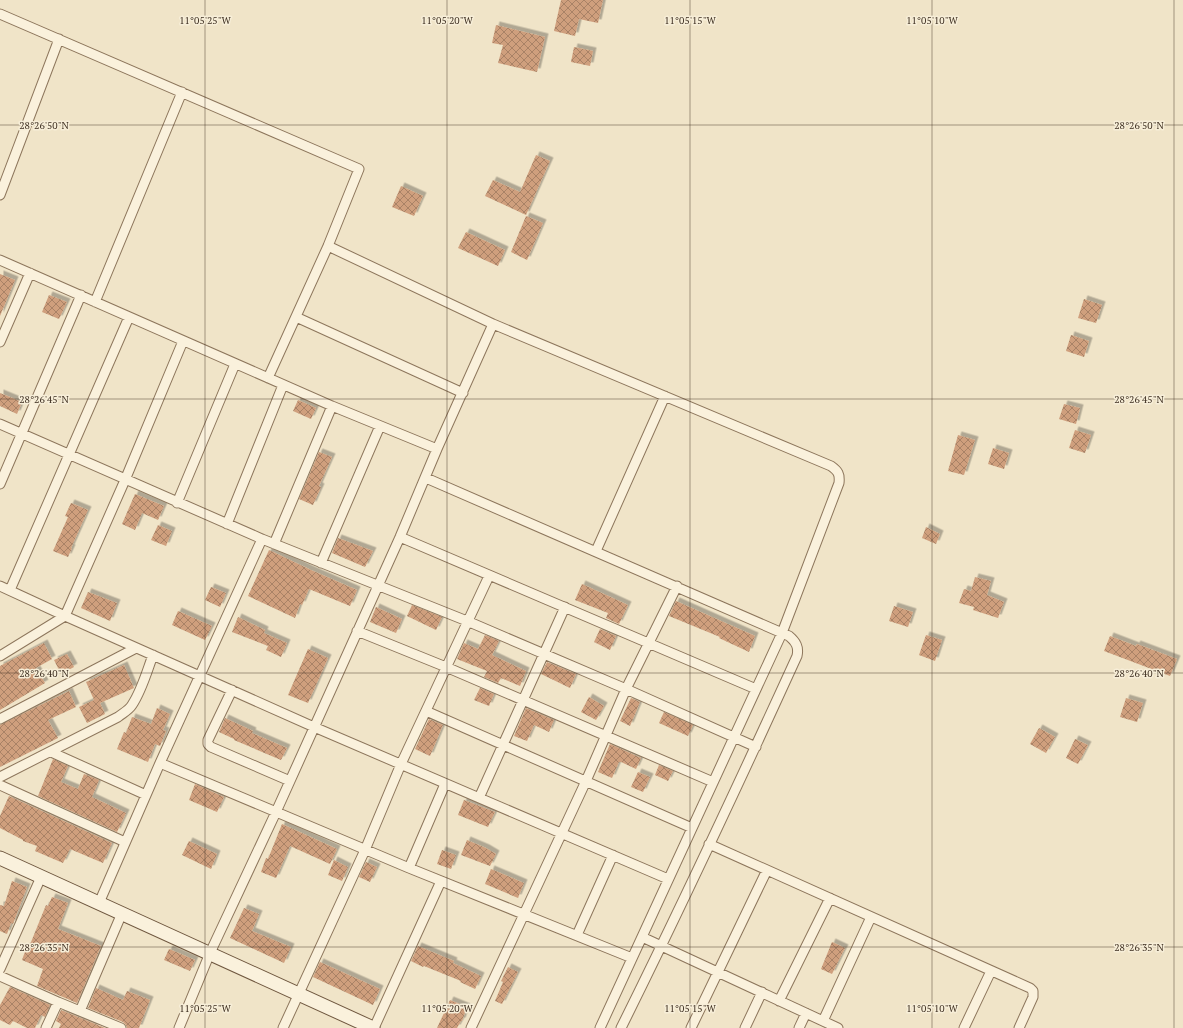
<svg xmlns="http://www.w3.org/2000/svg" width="1183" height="1028" viewBox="0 0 1183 1028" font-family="'PT Serif',serif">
	<defs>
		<pattern id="building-cross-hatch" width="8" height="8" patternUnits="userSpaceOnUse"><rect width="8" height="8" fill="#cf9f7d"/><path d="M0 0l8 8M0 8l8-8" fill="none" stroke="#a98266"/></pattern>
		<filter id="shadow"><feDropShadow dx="3.5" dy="-3.5" stdDeviation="0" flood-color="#0004"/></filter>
	</defs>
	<rect width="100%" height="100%" fill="#f0e4c8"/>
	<!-- building -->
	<path fill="url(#building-cross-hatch)" filter="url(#shadow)" d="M561 0H603L598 23 579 19 575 36 554 31Z
		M496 25 545 37 537 72 498 63 503 45 492 43Z
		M574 47 593 51 590 66 571 62Z
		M536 155 550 161 526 215 485 196 493 180 520 192Z
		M401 186 423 196 414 216 392 207Z
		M526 216 543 223 527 260 511 252Z
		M466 232 505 250 498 266 458 248Z
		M0 274 15 280 0 316Z
		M49 295 67 302 59 319 42 312Z
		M1084 299 1102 305 1096 323 1078 318Z
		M1071 335 1089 341 1084 357 1066 351Z
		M0 393 22 402 17 414 0 406Z
		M298 400 316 408 311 419 293 411Z
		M1064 404 1080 408 1076 424 1059 419Z
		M1075 430 1091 435 1085 453 1069 448Z
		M958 435 975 440 964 475 948 471Z
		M993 448 1009 453 1004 469 988 464Z
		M319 452 332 457 319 486 321 487 313 505 299 499Z
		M135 494 164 506 158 520 142 513 135 530 122 524Z
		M71 503 88 510 71 548H72L68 557 53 551 68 517 65 516Z
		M158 525 172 531 166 546 151 540Z
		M926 527 940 534 936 544 922 538Z
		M338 538 373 551 365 567 332 553Z
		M269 550 311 570 357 590 350 606 309 589 302 605 300 604 295 618 248 596Z
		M975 577 991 581 987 595 1004 602 998 618 973 610 974 607 959 603 964 589 971 591Z
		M582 584 628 605 619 624 606 618 608 613 575 600Z
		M211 587 226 593 220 607 205 600Z
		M88 592 117 603 110 621 81 608Z
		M676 601 755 636 749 652 719 638 720 637 669 616Z
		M412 605 442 617 436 630 407 616Z
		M894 606 913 612 908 627 889 621Z
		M376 607 402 619 396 633 370 622Z
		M178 611 212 626 205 640 172 625Z
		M238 617 265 630 264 633 287 643 281 657 266 650 268 646 232 632Z
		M600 629 616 636 610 650 594 642Z
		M485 635 499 641 492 655 526 671 520 686 501 678 498 683 484 677 487 671 457 659 464 643 478 649Z
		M926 635 942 640 935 661 919 655Z
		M1110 636 1136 646 1137 644 1177 659 1170 676 1104 651Z
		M44 643 52 659 36 668 45 683 0 710V666Z
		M308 649 328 658 308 703 288 695Z
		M67 654 74 667 61 674 54 660Z
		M547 662 576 674 570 688 541 674Z
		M124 665 134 688 100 703 105 714 87 723 79 707 94 700 86 682Z
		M480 688 494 694 489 706 474 700Z
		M69 691 76 707 48 720 58 738 0 767V725Z
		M589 697 604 706 596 720 581 712Z
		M631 698 640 702 630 726 620 721Z
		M1126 698 1143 703 1137 722 1120 717Z
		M157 708 170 714 163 730 166 731 160 746 155 744 148 762 117 749 124 732 126 733 132 717 151 724Z
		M526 708 554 720 549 732 534 725 527 741 514 736Z
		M664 712 693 725 688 736 659 723Z
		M225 718 253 731 252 733 287 748 281 760 234 740V739L219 732Z
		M429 719 443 725 430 756 415 749Z
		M1039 728 1055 737 1046 753 1030 744Z
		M1075 739 1088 745 1078 764 1066 758Z
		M610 744 641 758 636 769 621 762H619L612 778 598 772Z
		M53 759 68 766 61 782 78 789 84 774 99 780 92 797 126 813 117 832 38 796Z
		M659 765 673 771 668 781 655 775Z
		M638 772 650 777 643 792 631 787Z
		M195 784 224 797 217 812 189 800Z
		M9 796 112 843 103 863 70 849 63 863 35 851 37 846 23 841V840L0 828V816Z
		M464 800 495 812 488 827 458 815Z
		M282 824 337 849 330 864 290 846 276 878 261 872 266 858 268 859Z
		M467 840 486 848 496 854 490 866 461 855Z
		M189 841 217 854 211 869 182 855Z
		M442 850 456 855 451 869 437 864Z
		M334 860 348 867 342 881 328 875Z
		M366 862 377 867 370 882 359 877Z
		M491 869 524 883 518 898 485 884Z
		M12 881 27 887 13 924 11 923 7 934 0 931V905L4 906Z
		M52 897 68 903 58 929 101 946 77 1003 37 986 43 969 22 960 27 946 29 947 46 905 48 906Z
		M244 908 259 914 252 931 291 947 284 963 230 938Z
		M832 942 845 948 832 974 821 969Z
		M418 946 454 961 453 963 481 976 475 989 460 982 461 981 424 966 423 967 411 961Z
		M169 949 195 960 190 971 164 960Z
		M320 962 380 989 373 1005 313 977Z
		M508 967 518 972 502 1004 495 1001 503 982 501 981Z
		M10 987 50 1005 45 1017 41 1015 35 1028H27L13 1021 10 1025 0 1020V1005Z
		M96 988 123 1000 127 991 150 1000 139 1028H127L126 1025 123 1022 88 1008Z
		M450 1000 467 1007 462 1021H461L457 1028H437Z
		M61 1010 105 1028H59L61 1024 56 1021Z"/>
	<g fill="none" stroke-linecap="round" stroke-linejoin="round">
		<defs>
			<path id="street" d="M0 14 359 169 328 246 268 378
				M0 195 59 39
				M328 246 493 324 831 466C838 471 840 474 839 483L782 633 600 1028
				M0 260 332 406 437 449
				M95 302 182 92
				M296 317 463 393
				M0 342 30 273
				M0 424 262 539 467 621 626 689 756 747
				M426 478 789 636C796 642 799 647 797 656 740 781 682 905 621 1028
				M0 484 81 295
				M177 503 235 364
				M227 524 283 385
				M400 537 756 689
				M274 544 332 406
				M596 551 665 396
				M321 563 380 426
				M0 586 65 616 314 727 668 879
				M10 590 129 317
				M357 631 446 667 713 782
				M0 656 65 616 125 480 183 341
				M232 690 208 740V744L211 747 290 781
				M426 711 692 828
				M0 719 136 648
				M51 752 146 795
				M160 763 409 868 632 958
				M0 777 118 717C123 713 129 710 132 705 142 690 147 671 153 655
				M0 785 125 842
				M479 798 565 607
				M709 844 1030 988 1033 991V997L1019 1028
				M409 868 445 784
				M99 903 160 763 262 539
				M577 935 613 855
				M642 937 838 1028
				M0 969 41 877
				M0 976 58 1002 121 1028
				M779 1001 830 898
				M80 1011 122 913
				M823 1021 871 917
				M46 1028 58 1002
				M179 1028 210 953 276 812 400 537 437 449 493 324
				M283 1028 365 850 401 764 489 576
				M374 1028 441 881
				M471 1028 586 781 626 689 677 586
				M691 1028 767 870
				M745 1028 762 992
				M799 1028 806 1013
				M964 1028 991 971"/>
			<path id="secondary" d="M0 858 373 1028"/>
		</defs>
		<!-- street casing -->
		<use href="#street" stroke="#8d765c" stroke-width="11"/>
		<!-- secondary casing -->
		<use href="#secondary" stroke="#6f573f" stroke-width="15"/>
		<!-- street -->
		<use href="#street" stroke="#faf1dc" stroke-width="9"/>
		<!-- secondary -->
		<use href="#secondary" stroke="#faf1dc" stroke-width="13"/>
	</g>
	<!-- ticks -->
	<path fill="none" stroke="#3d2e20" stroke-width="1" stroke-opacity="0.45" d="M205 0V1028M447 0V1028M690 0V1028M932 0V1028M1174 0V1028M0 125H1183M0 399H1183M0 673H1183M0 947H1183"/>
	<g font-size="10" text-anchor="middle" fill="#3d2e20" stroke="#f7eed8" stroke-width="3" stroke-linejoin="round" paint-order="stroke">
		<text x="205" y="24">11°05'25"W</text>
		<text x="447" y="24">11°05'20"W</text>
		<text x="690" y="24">11°05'15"W</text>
		<text x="932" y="24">11°05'10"W</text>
		<text x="44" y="129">28°26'50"N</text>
		<text x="1139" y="129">28°26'50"N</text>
		<text x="44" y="403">28°26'45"N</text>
		<text x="1139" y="403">28°26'45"N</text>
		<text x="44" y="677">28°26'40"N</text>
		<text x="1139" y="677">28°26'40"N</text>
		<text x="44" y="951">28°26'35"N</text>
		<text x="1139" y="951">28°26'35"N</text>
		<text x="205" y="1012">11°05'25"W</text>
		<text x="447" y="1012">11°05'20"W</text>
		<text x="690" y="1012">11°05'15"W</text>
		<text x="932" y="1012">11°05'10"W</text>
	</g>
</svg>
